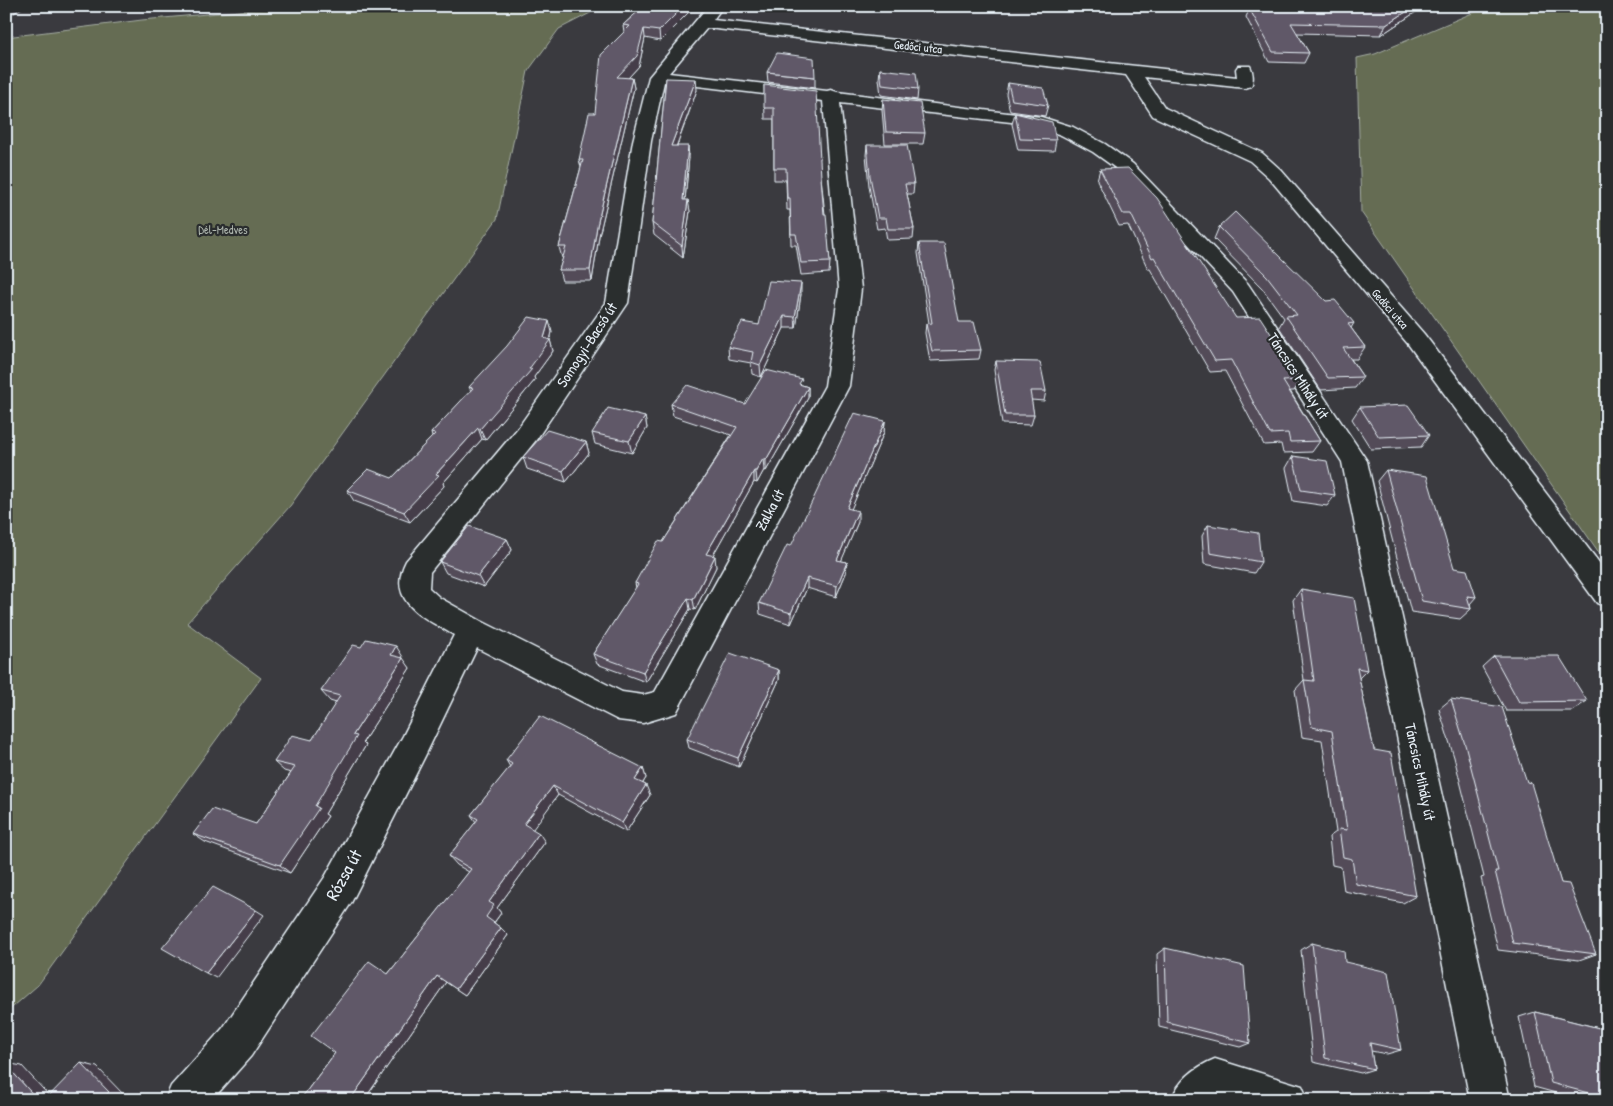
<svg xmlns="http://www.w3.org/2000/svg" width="1613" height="1106" viewBox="0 0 1613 1106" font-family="'Patrick Hand',sans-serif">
	<rect width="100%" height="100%" fill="#3a3a3f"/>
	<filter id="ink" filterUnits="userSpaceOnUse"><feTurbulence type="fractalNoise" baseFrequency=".02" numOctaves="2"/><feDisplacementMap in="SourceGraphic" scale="10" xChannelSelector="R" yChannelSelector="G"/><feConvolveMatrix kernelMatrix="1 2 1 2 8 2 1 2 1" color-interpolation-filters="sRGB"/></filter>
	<g filter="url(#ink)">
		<!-- green -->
		<path fill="#656c52" stroke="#a6aea5" d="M270 6H604L559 29 528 71 497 219 290 506 187 623 261 678 38 985 6 1013V37L142 20 261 9Z
			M1489 6H1607V564L1361 212 1357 58 1375 54Z"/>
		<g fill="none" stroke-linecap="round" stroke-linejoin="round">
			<defs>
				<path id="minor" d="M708 6H723L713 20 1237 77 1236 69 1238 66H1250C1253 71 1254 81 1251 86L1245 88 1144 77 1165 108 1262 153 1281 170 1424 334 1607 573V607L1597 603 1408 344 1269 178 1250 161 1153 116 1126 75 707 28 669 73 827 91 831 90 837 92 1041 117 1073 127 1105 144 1133 164 1248 284 1363 455 1367 461 1510 1100H1470L1342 462 1233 292 1121 172 1093 152 1061 135 1038 127 1011 122 840 103 861 289 849 386 676 713 643 723 618 720 477 648 425 756 351 903 251 1056 212 1100H165L171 1086 223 1028 325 877 403 736 454 635C425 618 385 602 406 561L518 428 606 303 633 141 649 77ZM664 82 823 101 839 289 825 386 655 692 643 695 622 692 481 621 440 598 429 588 430 572 536 440 628 303 651 141Z
					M1215 1059 1302 1086 1308 1100H1171C1179 1080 1195 1067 1215 1059Z"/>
			</defs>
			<!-- minor casing -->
			<use href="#minor" stroke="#e8f1f8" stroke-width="3"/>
			<!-- minor -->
			<use href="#minor" fill="#2a2d2e" fill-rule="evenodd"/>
		</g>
		<!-- wall -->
		<path fill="#534c59" stroke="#e8f1f8" d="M644 6H688V13L660 41 645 38 639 66 628 78H632L634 88 599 236 592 281H562L559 270 563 258H562L559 247 581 167 579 160 595 113 624 32 623 25Z
			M1247 6H1425L1381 35 1297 33 1309 53 1304 63 1269 62 1246 17 1249 10Z
			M880 69 918 89 917 100 881 95 879 79Z
			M767 72 815 77V88L768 82Z
			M666 78 697 90 677 146 689 157 685 200 690 211 683 258 654 235 652 223Z
			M1008 83 1048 105 1045 116 1010 111 1006 94Z
			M764 85 821 177 830 262 829 273 801 275 796 245H791L790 210H787L786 180H774V119H765Z
			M883 99 925 133 923 144H885L882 110Z
			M1015 113 1056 140 1054 151 1018 150 1012 124Z
			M867 145 914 184 913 194H907L914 229 913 239 887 240 885 228 877 229 869 186 866 155Z
			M1100 169 1236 318 1301 380 1294 391H1290L1320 441 1312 452 1283 453 1281 444 1264 445 1225 371 1210 372 1150 269H1148L1128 225 1119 226 1097 180Z
			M1219 227 1326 301 1354 323 1351 328 1365 347 1357 359H1351L1363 377 1355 388 1321 390 1279 327 1284 318 1262 288 1214 239Z
			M919 243 959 322 981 350 979 359 930 361 925 333 926 324 929 323 918 253Z
			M801 294 796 328H784L761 377 752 374 751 363 729 359 728 347Z
			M552 332 550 340 553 351 534 377 535 380 485 440 482 439 443 483 444 486 410 522 354 501 347 490 392 478 432 437 431 433 471 391 469 387Z
			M996 361 1046 391 1044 401 1031 400 1034 415 1031 425 1002 424 994 370Z
			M802 385 808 387V398L766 471 764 470 757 483 754 482 713 555 716 567 695 610 690 609 646 682 597 664 593 654 636 588 635 583 663 542 731 435 673 416 671 404H745Z
			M1360 407 1429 435 1421 447 1371 449 1352 419Z
			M645 417 647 428 632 453 595 444 592 433Z
			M885 421 884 432 851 509 858 522 841 561 847 562 846 573 836 597 807 588 791 624 760 614 759 603Z
			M586 442 589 453 566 482 527 469 523 457Z
			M1293 456 1335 495 1327 506 1293 501 1286 468Z
			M1386 470 1454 568 1476 597 1470 604 1471 609 1460 619 1411 612 1377 481Z
			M1208 525 1261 562 1254 573 1204 564 1202 536Z
			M507 539 512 550 484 587 446 573 440 562Z
			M1301 589 1367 670 1359 678 1374 750 1416 896 1403 903 1344 891 1341 867 1332 865 1329 837 1336 832 1322 740 1302 737 1295 690 1304 680 1293 600Z
			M361 647 403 657 402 658 410 668 363 742 366 745 325 814 328 816 290 873 205 842 193 834 256 824 291 773 284 771 274 762 312 740 336 703 330 701 321 691Z
			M1494 656 1587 701 1572 711H1506L1482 667Z
			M779 670V680L739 767 689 748 687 739Z
			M1451 699 1527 782 1561 883 1596 954 1579 960 1498 950 1481 878 1484 877 1454 757 1439 709Z
			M506 760 643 768 646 778 643 783 650 795 626 832 558 795 532 829 545 842 497 908 501 913 494 923 501 928 508 935 465 995 446 982 364 1100H300L335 1053 388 974 469 872 457 865 449 856 476 822 471 815 510 767Z
			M1312 943 1345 962 1401 1050 1387 1054 1371 1051 1374 1069 1361 1073 1313 1062 1301 950Z
			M1165 948 1250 1043 1240 1047 1159 1027 1157 954Z
			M1535 1012 1607 1030V1100H1581L1534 1087 1519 1017Z"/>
		<!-- shaded-wall -->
		<path fill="#443e48" stroke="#e8f1f8" d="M13 6H25L6 18V11Z
			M684 6H688V13L660 41 659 31Z
			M1415 6H1425L1381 35 1386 25Z
			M644 29 645 38 639 66 619 88 617 77Z
			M632 78 634 88 599 236 592 281 590 270 597 226Z
			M696 79 697 90 672 158 671 146Z
			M688 146 689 157 684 211 683 200Z
			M688 200 690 211 683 258 682 246Z
			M801 283V294L796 328 795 317Z
			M784 316V328L761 377 760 365Z
			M549 321 552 332 550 340 553 351 534 377 535 380 485 440 480 429 529 369 544 338Z
			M808 387V398L766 471V460Z
			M645 417 647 428 632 453 629 441Z
			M885 421 884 432 847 519V508Z
			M478 428 482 439 443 483 444 486 410 522 404 512 436 474Z
			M586 442 589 453 566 482 563 471Z
			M763 459 764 470 757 483 756 471Z
			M754 471V482L708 564 706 554Z
			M858 511V522L837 571V560Z
			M507 539 512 550 484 587 478 576Z
			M715 556 716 567 695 610 693 600Z
			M847 562 846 573 836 597 837 586Z
			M807 578V588L791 624V613Z
			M688 598 690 609 646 682 643 672Z
			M396 646 403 657 398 665 391 655Z
			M403 658 410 668 363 742 366 745 325 814 328 816 290 873 280 865 315 806 353 735Z
			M779 670V680L739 767 738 758Z
			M643 768 646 778 639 789 635 780Z
			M646 785 650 795 626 832 622 823Z
			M553 786 558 795 530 833 524 824Z
			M539 833 545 842 497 908 501 913 493 924 486 917 489 902Z
			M256 910 264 915 216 978 206 973Z
			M501 928 508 935 465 995 456 989Z
			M437 976 446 982 364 1100H350Z
			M6 1063 22 1066 53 1100H38L6 1065Z
			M81 1063 97 1067 125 1096 121 1100H102Z"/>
		<!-- building -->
		<path fill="#615867" stroke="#e8f1f8" d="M6 6H13L6 11Z
			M644 6H684L659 31 644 29 637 56 617 77 632 78 597 226 590 270H559L566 247H559L583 160H579L589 113H595L601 55 630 26 623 25Z
			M1256 6H1415L1386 25 1291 23 1309 53 1273 52 1249 8H1257Z
			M777 53 814 58 815 77 767 72Z
			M880 69 916 73 918 89 882 85Z
			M666 78 696 79 671 146H688L683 200H688L682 246 652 223Z
			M1008 83 1043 88 1048 105 1012 100Z
			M764 85 816 91 821 177 824 214H826L830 262 801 263 796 234H791L790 198H787L786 168H774V108H764Z
			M883 99 920 103 925 133 886 132Z
			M1015 113 1052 122 1056 140 1020 139Z
			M867 145H907L914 184H905L914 229H888L886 218H878L870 176Z
			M1128 168 1157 198 1236 318 1260 317 1301 380 1283 381 1320 441 1290 442 1288 433 1270 434 1231 360 1215 361 1154 257 1152 258 1131 214H1123L1100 169Z
			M1235 212 1326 301 1335 300 1354 323 1348 324 1365 347 1343 348 1363 377 1328 378 1286 316 1297 315 1267 276 1219 227Z
			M919 243H944L959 322H974L981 350 932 351 926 324 932 323Z
			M769 281 801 283 795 317 784 316 760 365 751 362 753 352 728 347 742 322 759 325Z
			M529 317 549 321 544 338 550 340 529 369H532L480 429 478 428 436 474 439 475 404 512 347 490 368 469 392 478 435 434 431 433 473 388 469 387 507 346Z
			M996 361 1040 362 1046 391H1030L1034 415H1005Z
			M766 370 802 379 799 384 808 387 766 460 763 459 756 471H754L706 554 715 556 693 600 688 598 643 672 593 654 638 584 635 583 658 541 663 542 737 427 671 404 687 385 745 404Z
			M1408 405 1429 435 1379 437 1360 407Z
			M608 408 645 417 629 441 592 433Z
			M854 413 885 421 847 508 858 511 837 560 847 562 837 586 807 578 791 613 759 603 787 545 791 546Z
			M547 430 586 442 563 471 523 457Z
			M1293 456 1327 461 1335 495 1301 490Z
			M1386 470 1427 476 1454 568 1467 570 1476 597 1467 596 1471 609 1422 601Z
			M1208 525 1258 533 1261 562 1210 553Z
			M469 526 507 539 478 576 440 562Z
			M1301 589 1354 598 1367 670 1357 668 1374 750 1391 753 1416 896 1356 884 1352 859 1343 857 1339 829 1347 830 1332 731 1312 727 1304 680 1314 681Z
			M366 639 396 646 391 655 403 658 353 735 357 736 315 806 319 808 280 865 193 834 212 809 256 824 295 767 274 762 292 735 312 740 340 696 321 691 353 645 361 647Z
			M730 653 779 670 738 758 687 739Z
			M1494 656H1559L1587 701 1519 702Z
			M1451 699 1502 707 1527 782 1531 783 1561 883 1569 884 1596 954 1513 943 1495 871H1498L1466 748Z
			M540 716 643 768 635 780 646 785 622 823 553 786 524 824 539 833 489 902 494 905 486 917 501 928 456 989 437 976 350 1100H300L335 1053 311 1036 369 961 388 974 471 869 449 856 478 819 471 815 512 764 506 760Z
			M213 887 256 910 206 973 162 948Z
			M1312 943 1344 951 1345 962 1388 972 1401 1050 1370 1043 1374 1069 1325 1058Z
			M1165 948 1244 966 1250 1043 1167 1022Z
			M1535 1012 1607 1030V1098L1551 1083Z
			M81 1063 109 1092 102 1100H45Z
			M6 1065 38 1100H6Z"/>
	</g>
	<g text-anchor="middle" stroke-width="4.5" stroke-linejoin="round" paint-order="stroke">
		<!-- far-street labels -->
		<g font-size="12" fill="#e8f1f8" stroke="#2a2d2e">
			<text transform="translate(918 47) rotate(6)" y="4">Gedőci utca</text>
			<text transform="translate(1390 309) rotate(49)" y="4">Gedőci utca</text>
		</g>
		<!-- far-park labels -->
		<g font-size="12" fill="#adb5ad" stroke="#2a2d2e">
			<text x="223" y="234">Dél-Medves</text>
		</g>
		<!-- street labels -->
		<g font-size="15" fill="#e8f1f8" stroke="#2a2d2e">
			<text transform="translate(587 345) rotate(-57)" y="5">Somogyi-Bacsó út</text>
			<text transform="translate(1298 376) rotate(57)" y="5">Táncsics Mihály út</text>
			<text transform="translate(770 510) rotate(-62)" y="5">Zalka út</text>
			<text transform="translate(1420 772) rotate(78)" y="5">Táncsics Mihály út</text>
		</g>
		<!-- near-street labels -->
		<g font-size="18" fill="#e8f1f8" stroke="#2a2d2e">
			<text transform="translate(344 875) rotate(-61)" y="6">Rózsa út</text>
		</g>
	</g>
	<!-- margin -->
	<rect width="1613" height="1106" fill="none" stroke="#2a2d2e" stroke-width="25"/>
	<rect x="12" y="12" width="1588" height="1081" fill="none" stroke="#e8f1f8" stroke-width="2" filter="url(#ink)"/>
</svg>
